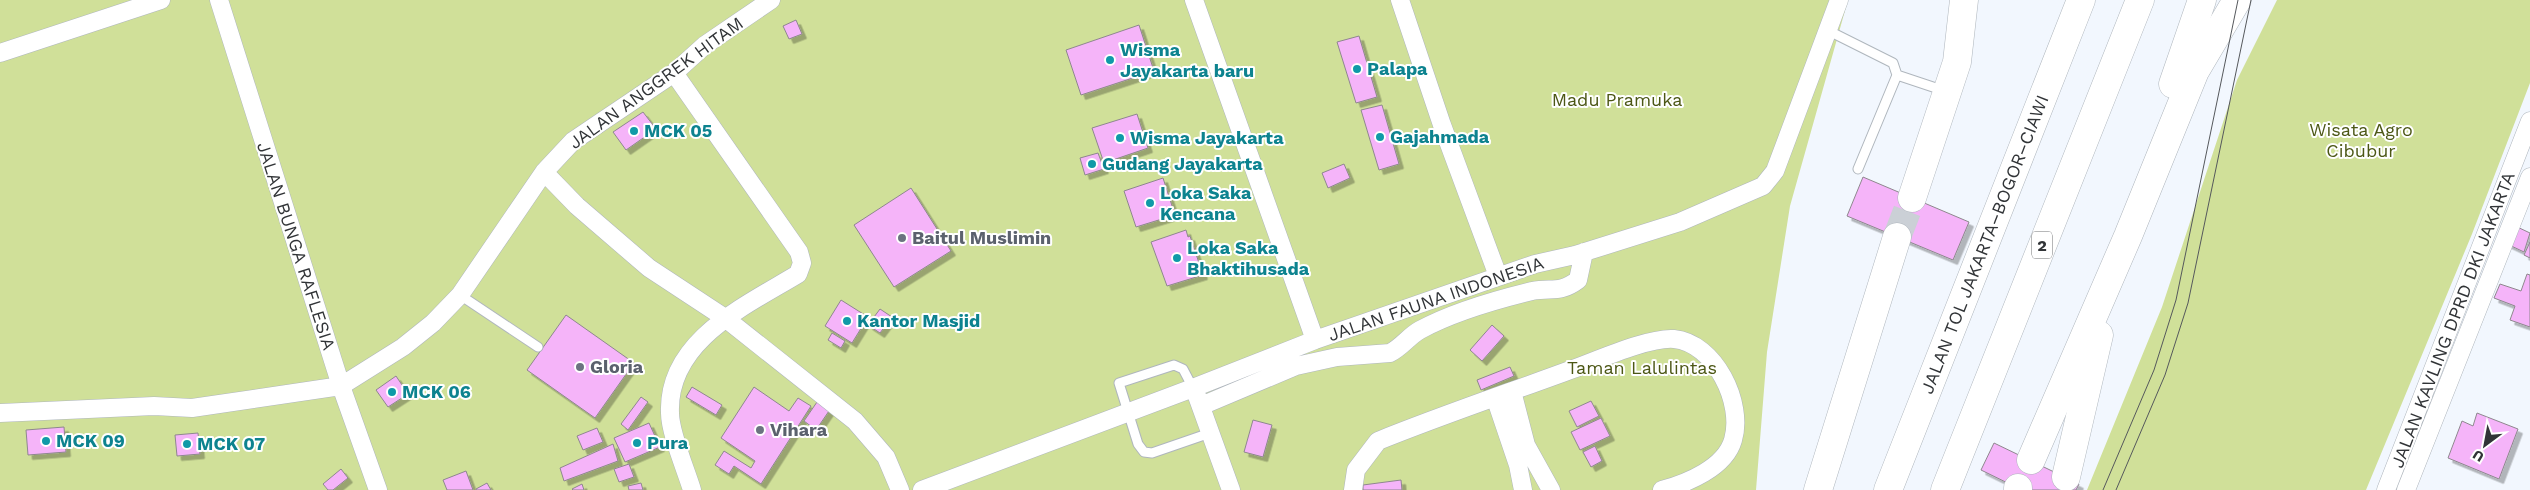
<svg xmlns="http://www.w3.org/2000/svg" width="2530" height="490" viewBox="0 0 2530 490" font-family="'Work Sans',sans-serif">
	<defs>
		<filter id="shadow"><feDropShadow dx="4.5" dy="4.5" stdDeviation="0" flood-color="#0004"/></filter>
	</defs>
	<rect width="100%" height="100%" fill="#f2f7fe"/>
	<!-- green -->
	<path fill="#d0e099" d="M0 0H1848L1790 206 1767 352 1756 490H0Z
		M2277 0H2530V83L2472 234 2366 490H2087L2162 307 2237 80Z"/>
	<!-- building -->
	<path fill="#f5b4f9" stroke="#8e878e" filter="url(#shadow)" d="M796 20 802 34 789 39 783 26Z
		M1139 25 1154 71 1081 95 1066 50Z
		M1359 36 1377 97 1356 103 1337 42Z
		M1382 105 1399 164 1379 170 1361 110Z
		M643 112 656 129 626 150 613 132Z
		M1137 114 1148 148 1104 163 1092 128Z
		M1098 153 1104 169 1085 175 1080 158Z
		M1344 164 1350 178 1328 188 1322 173Z
		M1863 177 1969 222 1953 260 1847 216Z
		M1163 178 1175 215 1136 227 1124 191Z
		M911 188 951 251 894 287 854 225Z
		M2513 225 2530 233 2524 252 2505 243Z
		M1186 230 1188 237 1190 236 1203 275 1167 286 1151 242Z
		M2530 242V258L2524 255Z
		M2527 274 2530 275V327L2510 320 2515 306 2494 298 2500 284 2521 291Z
		M841 300 868 317 852 343 825 326Z
		M880 309 892 317 880 333 868 325Z
		M566 315 634 363 595 418 527 370Z
		M1492 325 1504 336 1482 361 1470 350Z
		M832 333 845 341 841 348 828 340Z
		M1510 367 1514 376 1481 390 1477 380Z
		M396 376 408 394 388 407 376 390Z
		M692 387 722 405 716 415 686 397Z
		M754 387 789 411 798 398 811 406 761 484 734 466 729 474 715 465 724 451 751 468 755 461 721 438Z
		M641 397 648 402 628 430 621 424Z
		M1591 401 1599 416 1577 427 1569 411Z
		M817 402 829 411 816 430 804 421Z
		M2477 413 2518 429 2499 479 2448 458 2462 421 2473 426Z
		M1601 418 1610 436 1580 450 1571 432Z
		M1253 420 1272 425 1263 457 1244 452Z
		M649 423 660 447 625 462 614 438Z
		M64 427 66 452 28 455 26 430Z
		M597 428 603 442 583 450 577 436Z
		M198 433 200 454 177 456 175 435Z
		M1994 443 2079 484 2076 490H2022L1981 470Z
		M613 444 618 461 564 481 560 468Z
		M1595 446 1602 461 1591 467 1583 452Z
		M629 464 634 477 619 482 614 469Z
		M341 469 348 478 333 490H328L323 484Z
		M466 471 473 490H447L443 480Z
		M1401 480 1402 490H1363V485Z
		M487 483 491 490H476V489Z
		M641 483 643 490H629L628 486Z
		M582 484 584 490H573L572 489Z"/>
	<g fill="none" stroke-linecap="round" stroke-linejoin="round">
		<!-- highway-tunnel -->
		<path stroke="#cbd0d6" stroke-width="28" stroke-dasharray="28 14" stroke-linecap="butt" d="M1897 237 1912 198"/>
		<defs>
			<path id="lane" d="M1827 30 1893 63 1897 75 1858 169
				M1897 75 1945 91
				M460 295 538 347
				M1193 388 1183 369 1174 365 1119 383 1138 444 1144 452 1152 453 1210 433"/>
			<path id="street" d="M219 0 341 386 378 490
				M1194 0 1315 340
				M1400 0 1442 125 1498 276
				M0 53 161 0
				M674 73 799 252 802 263 798 274C745 306 667 341 670 413 670 433 686 470 692 490
				M544 172 577 206 649 268 725 318 855 421 886 457 900 490
				M1512 391 1526 445 1551 490
				M1197 396 1231 490
				M1495 397 1518 465 1523 490
				M1201 406 1296 366 1337 357 1390 353C1402 347 1409 336 1420 330 1453 312 1495 300 1532 291 1552 287 1559 294 1578 280L1584 252
				M0 413 154 406 192 408 341 386 403 347 433 323 460 295 544 172 573 141 674 73 705 45 771 0
				M922 490 1193 388 1315 340 1535 264 1575 255 1680 222 1763 186 1775 171 1839 0
				M1353 490 1356 470 1378 441C1442 415 1508 393 1573 369 1598 360 1649 337 1674 339 1715 343 1744 403 1733 440 1725 468 1687 483 1662 490
				M2386 490 2530 121
				M2406 490 2530 177"/>
			<g id="highway">
				<path d="M2173 84 2202 0"/>
				<path d="M1912 198 1957 62 1964 0"/>
				<path d="M2031 460 2128 236 2195 71 2237 0"/>
				<path d="M2066 477 2099 335"/>
				<path d="M1818 490 1897 237"/>
				<path id="s1" d="M1888 490 2081 0"/>
				<path d="M1945 490 2140 0"/>
				<path d="M2018 490V488"/>
			</g>
		</defs>
		<!-- lane casing -->
		<use href="#lane" stroke="#afb6bd" stroke-width="11"/>
		<!-- street casing -->
		<use href="#street" stroke="#afb6bd" stroke-width="19"/>
		<!-- highway casing -->
		<use href="#highway" stroke="#afb6bd" stroke-width="29"/>
		<!-- lane -->
		<use href="#lane" stroke="#fff" stroke-width="9"/>
		<!-- street -->
		<use href="#street" stroke="#fff" stroke-width="18"/>
		<!-- highway -->
		<use href="#highway" stroke="#fff" stroke-width="28"/>
		<!-- tram -->
		<path stroke="#55585c" stroke-width="1" d="M2103 490 2154 370 2176 300 2238 0
			M2116 490 2165 375 2188 303 2251 0"/>
	</g>
	<!-- markers -->
	<g fill="#0f9aa8" stroke="#fff" stroke-width="2">
		<circle cx="1110" cy="60" r="5"/>
		<circle cx="1357" cy="69" r="5"/>
		<circle cx="634" cy="131" r="5"/>
		<circle cx="1380" cy="137" r="5"/>
		<circle cx="1120" cy="138" r="5"/>
		<circle cx="1092" cy="164" r="5"/>
		<circle cx="1150" cy="203" r="5"/>
		<circle cx="1177" cy="258" r="5"/>
		<circle cx="847" cy="321" r="5"/>
		<circle cx="392" cy="392" r="5"/>
		<circle cx="46" cy="441" r="5"/>
		<circle cx="637" cy="443" r="5"/>
		<circle cx="187" cy="444" r="5"/>
	</g>
	<g fill="#6b7280" stroke="#fff" stroke-width="2">
		<circle cx="902" cy="238" r="5"/>
		<circle cx="580" cy="367" r="5"/>
		<circle cx="760" cy="430" r="5"/>
	</g>
	<g text-anchor="middle" stroke-width="4" stroke-linejoin="round" paint-order="stroke">
		<!-- shield labels -->
		<rect fill="#fff" stroke="#6f7173" stroke-width="1" x="2032" y="231.5" width="20" height="27" rx="4"/>
		<g font-size="16" font-weight="bold" fill="#313437">
			<text x="2042" y="251">2</text>
		</g>
		<!-- culture labels -->
		<g font-size="18" font-weight="bold" fill="#0d838f" stroke="#fff" text-anchor="start">
			<text x="1120" y="56">Wisma<tspan x="1120" dy="21">Jayakarta baru</tspan></text>
			<text x="1367" y="75">Palapa</text>
			<text x="644" y="137">MCK 05</text>
			<text x="1390" y="143">Gajahmada</text>
			<text x="1130" y="144">Wisma Jayakarta</text>
			<text x="1102" y="170">Gudang Jayakarta</text>
			<text x="1160" y="199">Loka Saka<tspan x="1160" dy="21">Kencana</tspan></text>
			<text x="1187" y="254">Loka Saka<tspan x="1187" dy="21">Bhaktihusada</tspan></text>
			<text x="857" y="327">Kantor Masjid</text>
			<text x="402" y="398">MCK 06</text>
			<text x="56" y="447">MCK 09</text>
			<text x="647" y="449">Pura</text>
			<text x="197" y="450">MCK 07</text>
		</g>
		<!-- street labels -->
		<g font-size="18" fill="#313437" stroke="#fff">
			<text transform="translate(656 83) rotate(-36)" y="6">JALAN ANGGREK HITAM</text>
			<text dy="6" stroke="none"><textPath href="#s1" startOffset="264">JALAN TOL JAKARTA–BOGOR–CIAWI</textPath></text>
			<text transform="translate(296 246) rotate(72)" y="6">JALAN BUNGA RAFLESIA</text>
			<text transform="translate(1436 299) rotate(-19)" y="6">JALAN FAUNA INDONESIA</text>
			<text transform="translate(2453 320) rotate(-69)" y="6">JALAN KAVLING DPRD DKI JAKARTA</text>
		</g>
		<!-- park labels -->
		<g font-size="18" fill="#4c5715" stroke="#fff">
			<text x="1617" y="106">Madu Pramuka</text>
			<text x="2361" y="136">Wisata Agro<tspan x="2361" dy="21">Cibubur</tspan></text>
			<text x="1642" y="374">Taman Lalulintas</text>
		</g>
		<!-- worship labels -->
		<g font-size="18" font-weight="bold" fill="#5b616d" stroke="#fff" text-anchor="start">
			<text x="912" y="244">Baitul Muslimin</text>
			<text x="590" y="373">Gloria</text>
			<text x="770" y="436">Vihara</text>
		</g>
	</g>
	<!-- north arrow -->
	<g transform="translate(2485 445) rotate(212)" stroke="#ffffff" stroke-width="4" paint-order="stroke">
	<path d="M0-4L9 19L0 12L-9 19Z" fill="#313437"/>
	<text y="-8" font-size="14" font-weight="bold" text-anchor="middle" fill="#313437">U</text>
	</g>
</svg>
